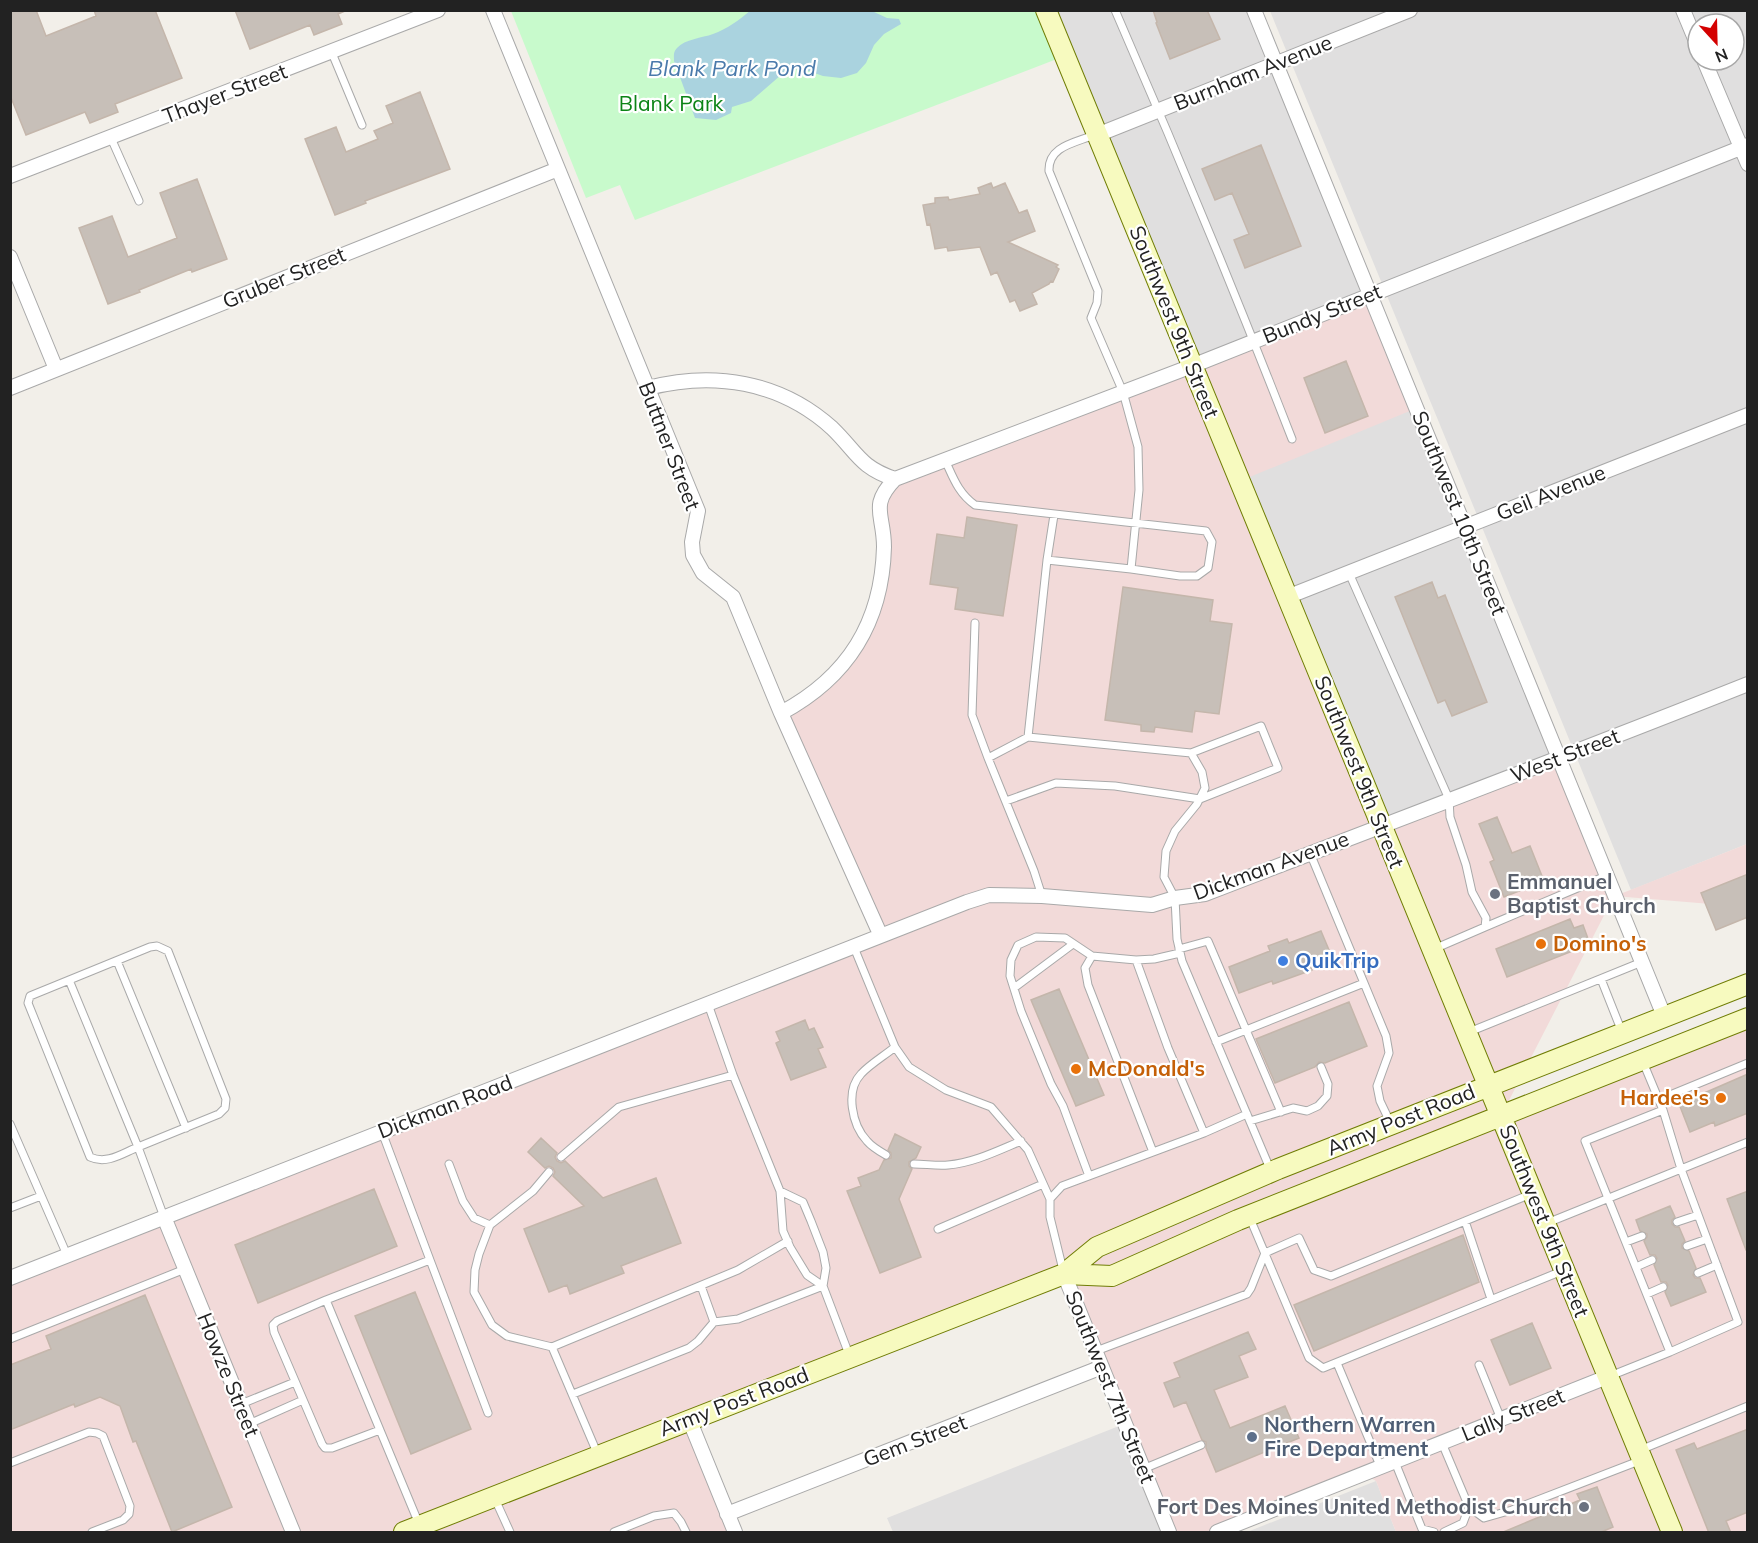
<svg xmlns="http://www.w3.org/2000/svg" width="1758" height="1543" viewBox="0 0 1758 1543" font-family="Mulish,sans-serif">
	<rect width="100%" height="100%" fill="#f2efe9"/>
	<!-- residential -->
	<path fill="#e0dfdf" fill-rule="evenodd" d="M1046 11H1254L1560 759 1381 826Z
		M1270 11H1747V844L1631 890ZM1698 24H1734V60H1698Z
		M1119 1426 1161 1532H893L887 1518Z
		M1376 1481 1396 1532H1247Z"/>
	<!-- commercial -->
	<path fill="#f2dad9" d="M1370 295 1417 408 1240 481 1381 825 1560 759 1615 896 1747 844V907L1614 896 1502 1114 1747 1009V1532H1396L1376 1481 1364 1474 1217 1532H1169L1064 1274 689 1419 735 1532H11V1278L880 934 781 713 855 649 882 581 879 503 895 479Z"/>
	<!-- park -->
	<path fill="#c8facc" d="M511 11H1037L1057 59 635 220 620 185 586 198Z"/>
	<!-- water -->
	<path fill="#aad3df" d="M750 11H872L887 18 899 19 901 24 884 34 874 45 866 63 857 73 841 78 823 76 800 68 781 75 751 101 732 107 731 113 716 120 695 118 674 61C674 56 673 52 677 48 685 39 702 38 713 34 727 29 739 20 750 11Z"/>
	<!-- building -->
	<path fill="#c7bfb8" stroke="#c4b6ab" stroke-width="1.5" d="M10 10H36L46 36 96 16 94 10H155L182 78 115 104 118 112 90 123 85 112 26 135 10 95Z
		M235 10H345V11L338 14 342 24 314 35 310 25 250 49Z
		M1153 10H1207L1220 39 1170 59 1156 23 1157 22Z
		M420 92 450 169 365 201 366 203 335 215 305 139 336 127 346 152 378 139 374 131 393 123 386 106Z
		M1261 145 1301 246 1245 268 1234 240 1249 234 1232 193 1215 200 1202 169Z
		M197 179 227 259 192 272 191 269 139 290 140 292 108 304 79 228 112 216 128 257 177 238 160 193Z
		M991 183 993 188 1005 183 1019 213 1027 210 1035 231 1008 242 1058 265 1056 267 1059 269 1053 282 1051 281 1049 284 1032 293 1037 304 1020 311 1015 300 1010 302 997 272 991 275 980 247 948 251 947 247 935 249 930 224 927 225 923 205 935 203V198L948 197 949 200 980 194 978 188Z
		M1346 361 1368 416 1325 433 1304 378Z
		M967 517 1017 525 1003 616 955 609 958 588 930 584 937 534 964 538Z
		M1432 582 1438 598 1445 595 1487 702 1452 716 1445 700 1438 703 1395 597Z
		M1123 587 1213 600 1210 621 1232 624 1219 714 1195 711 1192 732 1155 727 1154 732 1141 731V725L1105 720Z
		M1497 817 1512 853 1530 846 1544 881 1504 897 1490 862 1494 860 1479 824Z
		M1748 874V917L1716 930 1701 893Z
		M1570 919 1574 928 1583 925 1590 944 1507 977 1496 949Z
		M1321 931 1332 957 1310 965 1312 970 1273 984 1272 981 1239 993 1229 967 1270 951 1268 946 1287 939 1289 943Z
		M1059 989 1104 1095 1076 1106 1031 1000Z
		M1349 1002 1367 1046 1325 1063 1319 1062 1315 1067 1275 1083 1256 1039Z
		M805 1020 809 1030 814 1028 823 1047 818 1049 826 1067 791 1080 776 1043 780 1041 776 1032Z
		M1748 1074V1113L1715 1126 1714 1122 1690 1132 1679 1104Z
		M895 1134 921 1147 916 1158 909 1162V1166L912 1169 899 1199 921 1257 880 1273 847 1191 861 1186 858 1178 879 1170 884 1160 891 1158V1153L888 1150Z
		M541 1138 557 1153 555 1157 557 1161 561 1163 565 1161 603 1198 656 1178 681 1243 621 1266 624 1273 570 1294 567 1285 549 1292 524 1229 584 1206 553 1176 555 1172 553 1168 549 1166 545 1168 528 1152Z
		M374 1189 397 1246 258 1303 235 1245Z
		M1748 1191V1250H1746L1727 1199Z
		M1670 1206 1675 1217 1672 1220V1224L1675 1227H1679L1685 1241 1682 1244V1248L1689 1251 1696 1268 1693 1275 1695 1278H1700L1706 1292 1671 1306 1665 1292 1668 1285 1666 1282H1661L1654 1265 1657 1258 1655 1255H1650L1644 1241 1647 1237V1234L1640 1231 1636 1220Z
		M1463 1235 1479 1282 1314 1351 1294 1305Z
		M415 1292 471 1429 411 1454 355 1316Z
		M145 1295 232 1507 172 1532 136 1441 133 1442 120 1406 100 1397 75 1407 74 1404 10 1430V1365L51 1349 46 1336Z
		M1532 1323 1551 1368 1510 1385 1491 1340Z
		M1248 1332 1256 1349 1239 1356 1248 1377 1214 1390 1230 1428 1285 1406 1299 1438 1216 1472 1206 1448V1442L1202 1440 1186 1402 1174 1407 1164 1383 1180 1377 1174 1363Z
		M1748 1429V1512L1726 1521 1731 1533H1709L1676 1450 1694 1443 1697 1449Z
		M1597 1487 1613 1527 1599 1533H1501L1580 1500 1577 1494Z"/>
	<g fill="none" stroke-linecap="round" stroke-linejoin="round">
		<defs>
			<path id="lane" d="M1115 10C1177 152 1236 295 1292 439
				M332 53 362 125
				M1094 135C1075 143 1048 146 1049 171L1098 291 1097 303 1091 318 1123 392 1138 447 1139 490 1131 569 1047 560 1028 737 1191 753 1202 772 1205 788 1197 804 1175 831 1166 851 1164 877 1175 898 1177 939 1182 961 1271 1171
				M111 138 139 201
				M945 460C953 477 958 493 975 505L1206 531 1212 542 1208 568 1197 576H1180L1131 569
				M1047 560 1054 515
				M1349 573 1449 799 1450 817 1466 865 1472 892 1486 918 1485 927 1434 949
				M975 623 972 715 988 758
				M1028 737 988 758 1034 871 1042 896
				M1006 801 1056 783 1115 786 1200 799 1278 768 1261 726 1191 753
				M1310 853 1386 1036 1389 1053 1377 1086 1380 1101 1390 1122
				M1485 927 1606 876
				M853 945 895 1047 909 1067 946 1090 991 1107 1028 1150 1050 1199
				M1179 949 1208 941 1281 1112
				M1136 960 1168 1048 1204 1133
				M117 961 186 1128
				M1601 979 1622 1032
				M69 980 138 1147C123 1153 107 1165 90 1157L28 1003 30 996 150 947 157 946 168 951 226 1099 225 1108 219 1114 138 1147 164 1217
				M1014 988 1073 944
				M708 1004 733 1075 780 1191 783 1231 790 1247 807 1275 823 1286
				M1469 1032 1642 962
				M1216 1042 1364 983
				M1643 1062 1663 1110 1681 1169 1738 1322 1670 1352
				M1658 1100 1748 1063
				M1250 1121 1293 1108 1307 1111 1318 1106 1327 1096 1328 1084 1321 1067
				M10 1124 67 1255
				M382 1132 430 1260 326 1300 419 1524
				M1153 1152 1088 985 1085 968 1092 956 1136 960 1154 959 1180 953
				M886 1155C879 1151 872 1147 867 1141 852 1125 845 1091 861 1074 870 1064 884 1056 895 1047
				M561 1157 619 1107 733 1075
				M449 1164 463 1201 474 1218 490 1225
				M914 1164C925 1164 937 1166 948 1165 973 1163 997 1151 1021 1141
				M549 1172 533 1191 490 1225 479 1254 475 1270 474 1292 492 1325 507 1336 552 1347 598 1455
				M1089 1176 1063 1106 1051 1084 1021 1011 1010 976 1011 960 1018 945 1036 937 1065 938 1092 956
				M780 1191 803 1202 811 1221 823 1252 826 1268 823 1286 850 1357
				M10 1208 41 1196
				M1249 1216 1309 1358 1323 1368 1562 1271
				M1465 1221 1491 1299
				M1677 1222 1698 1215
				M1547 1223 1748 1142
				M938 1229 1043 1184
				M1626 1242 1642 1236
				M1687 1246 1707 1239
				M430 1260 488 1413
				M1636 1267 1652 1260
				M1063 1270 1050 1217V1199L1062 1186 1204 1133 1247 1114
				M1698 1273 1717 1265
				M701 1286 714 1322
				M1647 1294 1663 1287
				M326 1300 277 1321 273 1325 274 1332 322 1444 325 1448H332L380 1430
				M10 1339 185 1269
				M552 1347 738 1270 788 1241
				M1096 1351 1247 1294 1251 1288 1265 1253 1299 1238 1314 1270 1331 1276 1531 1194
				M1337 1363 1381 1468
				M1479 1365 1501 1419
				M1610 1376 1670 1352 1585 1141 1663 1110
				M573 1394 689 1348 698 1341 714 1322 738 1319 823 1286
				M241 1404 295 1382
				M249 1424 303 1400
				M1442 1443 1469 1507 1484 1518 1512 1510 1639 1461
				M1640 1450 1748 1406
				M1395 1462 1422 1529 1434 1532
				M10 1463 89 1432 97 1433 103 1436 130 1506 129 1514 123 1520 92 1532
				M1143 1469 1201 1445
				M495 1499 510 1532
				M614 1532 654 1516 674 1513 681 1522 686 1532
				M1444 1532 1463 1523 1469 1507"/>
			<path id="street" d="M493 10 698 511 692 542 693 555 703 573 733 597 781 713 880 934
				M1254 10 1664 1016
				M1683 10 1698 46
				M1704 60 1748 164
				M1097 135 1410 10
				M10 176 438 10
				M10 257 56 369
				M10 388 558 169
				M648 388C713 371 780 381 832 428 857 452 859 467 895 479
				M1287 597 1748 415
				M781 713C848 677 882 623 884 547 884 514 869 506 895 479L1192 366 1748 145
				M164 1217 293 1532
				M1064 1274 1169 1532
				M10 1278 967 902 989 895 1042 896 1152 905 1175 898 1205 894C1386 824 1567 756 1748 684
				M689 1419 735 1532
				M727 1514 1102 1367
				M1217 1532 1607 1377"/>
			<path id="secondary" d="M1046 10 1672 1532
				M1064 1274 1112 1276 1238 1220 1748 1018
				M404 1532 1064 1274 1097 1247 1278 1169 1748 984"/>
		</defs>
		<!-- lane casing -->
		<use href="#lane" stroke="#a9a9a9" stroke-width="9"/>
		<!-- street casing -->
		<use href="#street" stroke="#a9a9a9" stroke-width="16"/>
		<!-- secondary casing -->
		<use href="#secondary" stroke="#707d05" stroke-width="22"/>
		<!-- lane -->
		<use href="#lane" stroke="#fff" stroke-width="7"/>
		<!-- street -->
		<use href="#street" stroke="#fff" stroke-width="14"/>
		<!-- secondary -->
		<use href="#secondary" stroke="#f7fabf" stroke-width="20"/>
	</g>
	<!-- markers -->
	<g fill="#6b7280" stroke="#fff" stroke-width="2">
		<circle cx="1495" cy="894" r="6"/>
		<circle cx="1584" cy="1507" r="6"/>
	</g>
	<g fill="#e8710a" stroke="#fff" stroke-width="2">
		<circle cx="1541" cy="944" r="6"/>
		<circle cx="1076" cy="1069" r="6"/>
		<circle cx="1721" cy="1098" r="6"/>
	</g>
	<circle fill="#3f7fe0" stroke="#fff" stroke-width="2" cx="1283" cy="961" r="6"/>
	<circle fill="#5c6f8a" stroke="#fff" stroke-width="2" cx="1252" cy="1437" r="6"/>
	<g text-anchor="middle" stroke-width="4.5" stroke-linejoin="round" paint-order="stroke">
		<!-- street labels -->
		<g font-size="21" fill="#222" stroke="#fff">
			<text transform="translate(1253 73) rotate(-22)" y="7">Burnham Avenue</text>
			<text transform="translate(225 94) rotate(-21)" y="7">Thayer Street</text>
			<text transform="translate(284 278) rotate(-22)" y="7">Gruber Street</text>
			<text transform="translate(1322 314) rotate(-22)" y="7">Bundy Street</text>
			<text transform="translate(1174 322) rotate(68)" y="7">Southwest 9th Street</text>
			<text transform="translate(669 446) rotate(69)" y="7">Buttner Street</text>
			<text transform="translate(1551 493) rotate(-22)" y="7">Geil Avenue</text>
			<text transform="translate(1459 513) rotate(68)" y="7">Southwest 10th Street</text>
			<text transform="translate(1565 756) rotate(-21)" y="7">West Street</text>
			<text transform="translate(1359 772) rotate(68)" y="7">Southwest 9th Street</text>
			<text transform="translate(1271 866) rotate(-20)" y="7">Dickman Avenue</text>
			<text transform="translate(445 1107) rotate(-21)" y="7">Dickman Road</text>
			<text transform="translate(1401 1120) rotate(-22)" y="7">Army Post Road</text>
			<text transform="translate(1544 1221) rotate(68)" y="7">Southwest 9th Street</text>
			<text transform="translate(228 1375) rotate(68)" y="7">Howze Street</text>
			<text transform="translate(1110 1387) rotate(68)" y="7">Southwest 7th Street</text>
			<text transform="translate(734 1402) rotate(-21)" y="7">Army Post Road</text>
			<text transform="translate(1513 1415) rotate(-22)" y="7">Lally Street</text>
			<text transform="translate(915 1441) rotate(-21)" y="7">Gem Street</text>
		</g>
		<!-- park labels -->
		<g font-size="21" fill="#0c8416" stroke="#fff">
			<text x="671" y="111">Blank Park</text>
		</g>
		<!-- worship labels -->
		<g font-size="21" font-weight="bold" fill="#5b616d" stroke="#fff" text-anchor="start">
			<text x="1507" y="889">Emmanuel<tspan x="1507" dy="24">Baptist Church</tspan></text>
			<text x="1572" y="1514" text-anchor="end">Fort Des Moines United Methodist Church</text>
		</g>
		<!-- food labels -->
		<g font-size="21" font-weight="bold" fill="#c56008" stroke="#fff" text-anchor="start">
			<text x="1553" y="951">Domino's</text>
			<text x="1088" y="1076">McDonald's</text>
			<text x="1709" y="1105" text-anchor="end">Hardee's</text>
		</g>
		<!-- shop labels -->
		<g font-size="21" font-weight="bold" fill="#366cbe" stroke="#fff" text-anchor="start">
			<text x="1295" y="968">QuikTrip</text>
		</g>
		<!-- service labels -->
		<g font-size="21" font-weight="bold" fill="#4e5e75" stroke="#fff" text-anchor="start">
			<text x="1264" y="1432">Northern Warren<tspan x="1264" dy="24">Fire Department</tspan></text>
		</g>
		<!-- water labels -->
		<g font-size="22" font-style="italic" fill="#4a7aab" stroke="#fff">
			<text x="732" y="76">Blank Park Pond</text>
		</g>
	</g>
	<!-- border -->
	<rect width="1758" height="1543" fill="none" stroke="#222222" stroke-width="24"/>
	<!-- north arrow -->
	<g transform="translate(1716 42) rotate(158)"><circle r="28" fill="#ffffff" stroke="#a7a7a7" stroke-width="1.5"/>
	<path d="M0-4.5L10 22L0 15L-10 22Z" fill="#d40000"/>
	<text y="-9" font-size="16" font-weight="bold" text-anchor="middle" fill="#222222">N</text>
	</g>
</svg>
